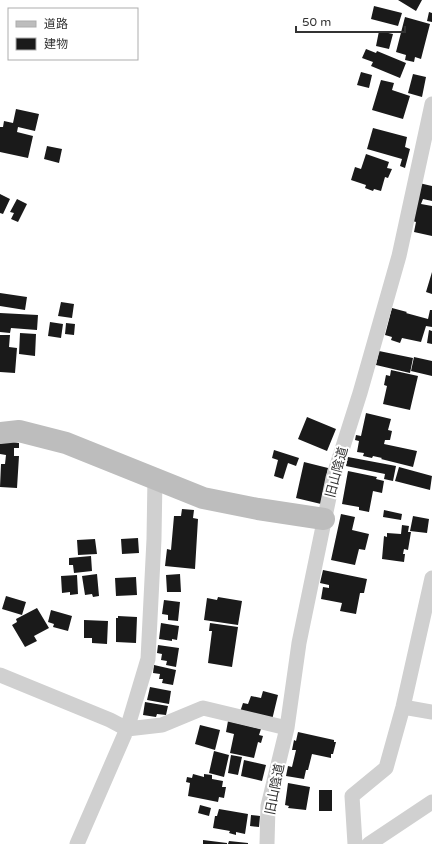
<svg xmlns="http://www.w3.org/2000/svg" width="432" height="844" viewBox="0 0 432 844" font-family="'Varela Round','Noto Sans JP',sans-serif">
	<rect width="100%" height="100%" fill="#fff"/>
	<!-- building -->
	<path fill="#1a1a1a" d="M398 0H422L416 11Z
		M374 6 402 13 398 26 371 19Z
		M429 12 432 13V22L427 21Z
		M405 17 430 24 421 59 415 57 414 62 405 60 406 55 396 52Z
		M379 31 393 34 389 49 376 46Z
		M366 49 376 53 377 51 406 63 400 78 371 66 373 62 362 58Z
		M361 72 372 75 369 88 357 85Z
		M413 74 426 77 422 97 408 93Z
		M381 80 394 83 392 90 410 96 403 119 372 110Z
		M16 109 39 114 35 131 18 127 17 132 33 136 28 158 0 152V127H3L4 121 13 123Z
		M373 128 407 137 405 147 410 149 405 168 400 166 402 159 367 149Z
		M47 146 62 149 59 163 44 159Z
		M366 154 389 162 387 168 392 169 388 178 385 177 381 191 374 189 373 191 365 188 366 185 351 180 355 167 361 169Z
		M419 183 432 186V201L423 199 421 204 432 206V236L414 232 416 222 409 220Z
		M0 194 10 199 3 214 0 213Z
		M17 199 27 204 18 222 11 219 14 213 10 212Z
		M432 272V294L426 292Z
		M0 293 27 297 25 310 0 306Z
		M61 302 74 304 72 318 58 316Z
		M392 308 407 312 406 313 428 319 430 310H432V327L426 326 421 342 402 338 400 343 391 340 392 337 385 335Z
		M0 313 38 315 37 330 11 328 10 333 0 332Z
		M50 322 63 324 61 338 48 336Z
		M66 323 75 324 74 335 65 334Z
		M429 330 432 331V344L427 343Z
		M20 333 36 334 35 356 19 354Z
		M0 335H10L9 347 17 348 15 373 0 372Z
		M379 351 413 358 410 373 376 365Z
		M414 357 432 361V376L411 371Z
		M391 370 418 376 410 410 383 404 387 386 384 385 386 375 390 376Z
		M366 413 391 419 388 430 392 431 390 440H385L384 444 417 451 413 467 381 459 382 458 373 456 372 458 363 456 364 453 357 452 359 441 355 440 356 435 361 436Z
		M307 417 336 429 327 451 298 439Z
		M0 440 19 443V448H14V456H19L17 488 0 487 1 464H5L6 455 0 454Z
		M274 450 299 458 296 466 288 463 283 479 274 476 278 460 272 458Z
		M348 457 396 466 393 481 384 479 385 474 346 466Z
		M304 462 328 468 321 504 296 498Z
		M399 467 432 476 430 490 395 481Z
		M348 471 377 477 376 479 384 481 382 493 373 491 369 512 359 510V507L342 504Z
		M182 509 194 510 193 518 198 519 195 569 165 566 167 549 171 550 174 516H181Z
		M384 510 402 514 401 520 383 517Z
		M341 514 355 517 352 530 369 534 365 550 359 549 355 565 331 560Z
		M413 516 429 519 427 533 410 531Z
		M402 525 409 526 408 532H411L408 550 404 549 403 554H405L404 562 382 559 384 536 387 537V533L401 534Z
		M138 538 139 553 122 554 121 539Z
		M95 539 97 554 78 555 77 540Z
		M91 556 92 571 74 573 73 565H69V558Z
		M323 570 367 579 364 593H360L356 614 340 611 342 603 321 599 323 587 329 588V585L320 583Z
		M97 574 99 596 93 597 92 594 85 595 82 576Z
		M180 574 181 592H167L166 575Z
		M77 575 78 594 70 595V592L62 593 61 576Z
		M136 577 137 595 116 596 115 578Z
		M6 596 26 602 22 615 2 609Z
		M218 597 242 601 238 625 204 620 207 598 217 600Z
		M164 600 180 602 178 621 168 620V615L162 614Z
		M37 608 49 628 34 636 37 641 25 647 12 625 17 622 16 619Z
		M51 610 72 616 68 631 53 627 54 624 48 622Z
		M118 616 137 617 136 643 116 642V618H118Z
		M84 620 108 621 107 644 92 643V638H84Z
		M161 623 179 626 177 640 172 639V641L159 639Z
		M210 623 238 627 232 667 208 663 212 631H209Z
		M158 645 179 648 176 667 166 665 167 661 161 660 162 654 157 653Z
		M154 665 176 670 173 685 162 683 163 679H159L160 674 153 673Z
		M150 687 171 691 169 704 147 700Z
		M263 691 278 695 272 720 240 712 243 703 248 704 251 696 261 698Z
		M145 702 168 706 166 715 157 714 156 717 143 715Z
		M228 721 261 729 259 735 263 736 261 743 258 742 254 758 230 753 234 734 226 732Z
		M200 725 220 730 215 750 195 744Z
		M298 732 334 740V742H336L333 754H331V758L312 754 308 770H306L304 779 286 776 288 766 292 767 296 750H292L294 740 296 741Z
		M214 751 229 755 224 777 209 773Z
		M231 755 242 757 238 775 228 773Z
		M244 760 266 765 262 781 241 776Z
		M193 774 204 777V774L212 775V779L223 781 222 787H226L224 798 219 797 218 802 188 796 190 783 186 782 187 777 192 778Z
		M288 783 310 787 306 810 288 808 289 806 285 805Z
		M319 790H332V811H319Z
		M200 805 211 808 209 816 198 813Z
		M219 809 248 814 245 834 236 832V835L229 833 230 831 213 828 215 816H217Z
		M251 815 260 816 259 827 250 826Z
		M203 840 227 843V844H203Z
		M229 841 248 843V844H228Z"/>
	<g fill="none" stroke-linecap="round" stroke-linejoin="round">
		<!-- street -->
		<path stroke="#d0d0d0" stroke-width="15" d="M0 675 110 720 127 729 162 725 203 708 287 728
			M403 707 432 712
			M77 844 127 729 148 659 154 539 155 477
			M267 844 268 806 287 728 299 643 333 478 360 393 399 256 432 104
			M355 844 352 796 386 768 403 707 432 578
			M369 844 432 802"/>
		<!-- secondary -->
		<path stroke="#bdbdbd" stroke-width="22" d="M0 433 19 431 66 443 203 498 258 509 324 519"/>
	</g>
	<g text-anchor="middle" stroke-width="4" stroke-linejoin="round" paint-order="stroke">
		<!-- street labels -->
		<g font-size="13" fill="#333" stroke="#fff">
			<text transform="translate(336 472) rotate(-75)" y="5">旧山陰道</text>
			<text transform="translate(274 789) rotate(-79)" y="5">旧山陰道</text>
		</g>
	</g>
	<!-- legend -->
	<rect x="8" y="8" width="130" height="52" fill="#ffffff" stroke="#adadad"/>
	<rect x="16" y="21" width="20" height="6" fill="#bdbdbd" stroke="#adadad"/>
	<text x="44" y="28" font-size="12" fill="#333333">道路</text>
	<rect x="16" y="38" width="20" height="12" fill="#1a1a1a" stroke="#adadad"/>
	<text x="44" y="48" font-size="12" fill="#333333">建物</text>
	<!-- scale -->
	<path d="M296 26v6h109v-6" fill="none" stroke="#333333" stroke-width="2"/>
	<text x="302" y="26" font-size="12" fill="#333333" stroke="#ffffff" stroke-width="3" paint-order="stroke">50 m</text>
</svg>
